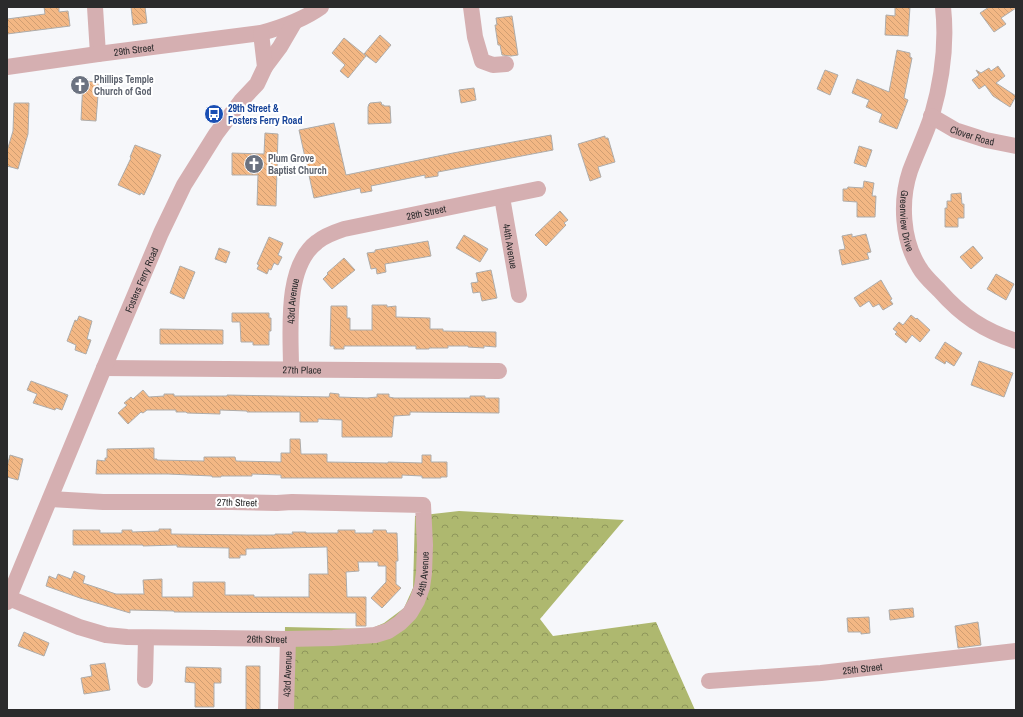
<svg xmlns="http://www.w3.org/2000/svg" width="1023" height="717" viewBox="0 0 1023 717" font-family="'Archivo Narrow',sans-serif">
	<defs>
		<pattern id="forest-crowns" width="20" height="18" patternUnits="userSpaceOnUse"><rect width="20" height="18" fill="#aeb86f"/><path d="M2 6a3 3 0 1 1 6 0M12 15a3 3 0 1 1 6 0" fill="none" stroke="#8e965b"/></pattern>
		<pattern id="building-back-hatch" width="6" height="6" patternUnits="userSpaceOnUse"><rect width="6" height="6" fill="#f3b784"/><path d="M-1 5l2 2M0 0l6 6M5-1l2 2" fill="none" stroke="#d09e72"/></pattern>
	</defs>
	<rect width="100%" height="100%" fill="#f6f7fa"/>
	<!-- forest -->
	<path fill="url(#forest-crowns)" d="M459 511 624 520 540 619 553 636 656 622 695 710H283L285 627 370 629 384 623 404 608 413 588 415 516Z"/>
	<!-- building -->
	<path fill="url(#building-back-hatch)" stroke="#aeacaa" d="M44 7H59V12L68 11 70 26 7 34V19L45 14Z
		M131 7H145L147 23 133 25Z
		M895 7H910L908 36 885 35 886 15 895 16Z
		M989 7H1016V8L1001 18 1006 24 994 32 980 13Z
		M512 16 518 55 511 56 502 55 500 45H498L495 25H497L496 18Z
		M380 35 391 45 376 63 364 54Z
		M344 38 366 56 348 78 340 71 345 65 332 53Z
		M897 50 910 53V57L912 58 904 98 908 100 897 129 879 122 882 114 866 107 869 100 852 93 857 79 889 92Z
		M998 66 1005 76 996 83 1016 96 1010 107 993 96 985 85 979 89 972 80 979 75 976 70 981 73 989 68 991 71Z
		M825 70 838 75 830 95 817 89Z
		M83 81 99 82 96 121 81 120Z
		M474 88 476 100 461 103 459 90Z
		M381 102 382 105H384V106H390L391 123 368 124V107L369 104 370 103Z
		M14 103H29L28 134 18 169 7 166V151L13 131Z
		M334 123 346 175 453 153 551 135 553 150 438 172V176L425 178V175L371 186 372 191 361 193 360 188 314 198 299 130Z
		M265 133 278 134 276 206 257 205 258 175H232V153L264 154Z
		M605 136V138H608L615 162 598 167 601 177 590 181 578 144Z
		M135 145 161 155 153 175 144 195 141 193 140 195 118 185 131 158 130 157Z
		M859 146 872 150 866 167 854 163Z
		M864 181 874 183 872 196H876L875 217H857V202L843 201V189H847L848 187 863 188Z
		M961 193 962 204H964V218H958V227H945V208H947V201H951V194Z
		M560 211 568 220 564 223 566 225 546 246 535 235Z
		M852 234V237L866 234 871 252 867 253 869 259 842 265 839 250 845 249 842 236Z
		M464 235 488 249 480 262 456 248Z
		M269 237 283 243 278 255 282 257 278 265 274 263 271 270 269 269 267 274 257 269 259 265 257 264Z
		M428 241 431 256 385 264 386 272 377 274 376 268 371 269 367 253 375 252V250Z
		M973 246 983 258 971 269 960 257Z
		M219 248 230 252 226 263 215 259Z
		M344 258 355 270 332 289 323 279 328 274 327 273Z
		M180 266 195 272 184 299 170 293Z
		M491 270 497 298 482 301 480 292 473 293 471 283 478 282 476 273Z
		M996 274 1014 284 1006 300 987 289Z
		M881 280 892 299 890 300 893 304 883 310 879 304 873 307 869 301 860 307 854 298Z
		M372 305H387V307L396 306V317L430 318V329H443V331L496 332V347L484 346V348L468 347V346H448V348H429V349H416V346H344V349H334V346H330L331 306H347V318H350V330H372Z
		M232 313H269V318H271V331H269V345H253V342H241L240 322H232Z
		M911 315 916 319 917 318 930 330 920 342 912 335 906 343 895 334 897 332 893 329 899 322 903 325Z
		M79 316 92 321 87 339 91 340 86 354 75 350 76 345 67 341 75 320 77 321Z
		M160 329 223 330V344H160Z
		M945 342 962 353 954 366 946 361 945 364 935 358Z
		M979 361 1013 373 1004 397 971 385Z
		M31 381 68 395 62 410 56 408 55 410 33 403 37 394 27 390Z
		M143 390 149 397 164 396V394H174V396H227V395L329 397 330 393 339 394V397L367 398 377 397V394H389V397L394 398H470V396H485V398H499V413L410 412V415L394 416 392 437H342V420L318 419V422H300V412H247V411L220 410V414L187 413 186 412H176V410H147L143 413 141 412 128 424 118 413 127 405 124 403 131 397 133 399Z
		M290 439H300L301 454H327V462L388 463V462L422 463V455H431V462H447V477H441V478H422V476L402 475V478H281V475L252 474V476H221V477H212V476L168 474H96L97 460 105 461V458H107V449L154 448V459H157V460L204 461V457H235L236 461 281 462V453H290Z
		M10 455 23 459 18 480 7 477V467Z
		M159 529H171V534L247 535H275V534H293L292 532H306V533H338V530H355V533H373V530H386L387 533H397L398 561H396V584L401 588 382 608 371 598 386 582V566H378V562H358L359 571 346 572 347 597H366V626H356V613L174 612V611L130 610V613L80 598 46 586 49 576 56 579 58 574 71 579 74 571 85 576 83 583 116 594H144L143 580 162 579V597H193V582H225V595H254V597H309V574H328L327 547 246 549V555H240V558H229V548L177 547V545L143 546V545H73V530H100V533H122V530H132V532L159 531Z
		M913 608 914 617 890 620 889 610Z
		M869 617 870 633 861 634V632H848L847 618Z
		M978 622 981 645 958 648 955 626Z
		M24 632 49 643 44 656 18 646Z
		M105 663 110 690 84 694 81 678 92 676 90 665Z
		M246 666H260V710H246Z
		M186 667 221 668V683H214V707H195V683L185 682Z"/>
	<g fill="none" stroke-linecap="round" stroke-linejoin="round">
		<!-- minor -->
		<g stroke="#d5afb1" stroke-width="16">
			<path d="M95 7 98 54"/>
			<path d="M471 7 475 37 482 61 493 65 506 64"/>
			<path id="s1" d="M943 7C947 43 942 80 932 115 926 134 917 152 910 171 900 201 902 240 919 267 924 276 932 283 939 290 962 316 983 330 1016 341"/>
			<path id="s2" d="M7 67 98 54 261 33C283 27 303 20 321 7"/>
			<path d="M265 67 280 47 294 23"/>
			<path id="s3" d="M931 116 955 130 986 140 1016 146"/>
			<path id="s4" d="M502 197 519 295"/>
			<path id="s5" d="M104 368 499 371"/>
			<path id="s6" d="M291 369C291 331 284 267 317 242 324 236 335 232 344 229L538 189"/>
			<path id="s7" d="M9 598 79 627 106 635 127 637 288 639 333 638 375 635 388 631 400 623 410 613 417 601 422 587 424 573 425 545 423 505 292 502 277 503 232 502H103L50 499"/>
			<path id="s8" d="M7 602 104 368 161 233 184 185 216 134 241 101 257 84 265 67 261 33"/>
			<path d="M145 680 146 638"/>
			<path id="s9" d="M709 681 821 673 1016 651"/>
			<path id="s10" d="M286 709 288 639"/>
		</g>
	</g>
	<!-- icons -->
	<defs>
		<symbol id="church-disc" viewBox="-11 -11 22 22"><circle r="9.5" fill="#6b7280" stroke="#fff"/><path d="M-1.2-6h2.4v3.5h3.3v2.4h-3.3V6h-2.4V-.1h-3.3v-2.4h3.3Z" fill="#fff"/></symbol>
		<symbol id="bus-disc" viewBox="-11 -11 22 22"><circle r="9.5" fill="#1a4fb4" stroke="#fff"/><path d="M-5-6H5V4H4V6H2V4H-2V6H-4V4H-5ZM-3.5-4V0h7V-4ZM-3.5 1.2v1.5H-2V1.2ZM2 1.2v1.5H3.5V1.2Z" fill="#fff"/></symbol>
	</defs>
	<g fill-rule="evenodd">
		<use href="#church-disc" x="69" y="74" width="22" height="22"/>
		<use href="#bus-disc" x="203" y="103" width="22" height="22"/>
		<use href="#church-disc" x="243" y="153" width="22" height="22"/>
	</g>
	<g text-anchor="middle" stroke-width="4" stroke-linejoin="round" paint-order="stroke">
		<!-- street labels -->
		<g font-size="10" fill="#2b2b2c" stroke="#fff">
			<text dy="4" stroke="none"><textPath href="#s2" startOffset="128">29th Street</textPath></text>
			<text dy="4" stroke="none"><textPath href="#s3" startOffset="46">Clover Road</textPath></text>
			<text dy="4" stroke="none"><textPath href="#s6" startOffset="248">28th Street</textPath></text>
			<text dy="4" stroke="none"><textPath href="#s1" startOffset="220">Greenview Drive</textPath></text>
			<text dy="4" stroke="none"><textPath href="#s4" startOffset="50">44th Avenue</textPath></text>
			<text dy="4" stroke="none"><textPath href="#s8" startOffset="349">Fosters Ferry Road</textPath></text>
			<text dy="4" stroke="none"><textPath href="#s6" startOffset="68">43rd Avenue</textPath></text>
			<text dy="4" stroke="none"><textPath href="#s5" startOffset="198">27th Place</textPath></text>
			<text transform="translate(237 502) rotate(1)" y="4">27th Street</text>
			<text dy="4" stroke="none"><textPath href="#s7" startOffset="457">44th Avenue</textPath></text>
			<text dy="4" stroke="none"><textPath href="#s7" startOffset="265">26th Street</textPath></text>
			<text dy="4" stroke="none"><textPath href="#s9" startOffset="154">25th Street</textPath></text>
			<text dy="4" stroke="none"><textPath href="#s10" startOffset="35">43rd Avenue</textPath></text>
		</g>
		<!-- worship labels -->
		<g font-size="10" font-weight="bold" fill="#5b616d" stroke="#fff" text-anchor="start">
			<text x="94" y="83">Phillips Temple<tspan x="94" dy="12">Church of God</tspan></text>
			<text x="268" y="162">Plum Grove<tspan x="268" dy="12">Baptist Church</tspan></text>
		</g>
		<!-- transit labels -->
		<g font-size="10" font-weight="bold" fill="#164399" stroke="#fff" text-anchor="start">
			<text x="228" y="112">29th Street &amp;<tspan x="228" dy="12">Fosters Ferry Road</tspan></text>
		</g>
	</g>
	<!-- border -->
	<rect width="1023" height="717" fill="none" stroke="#2b2b2c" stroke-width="16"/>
</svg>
